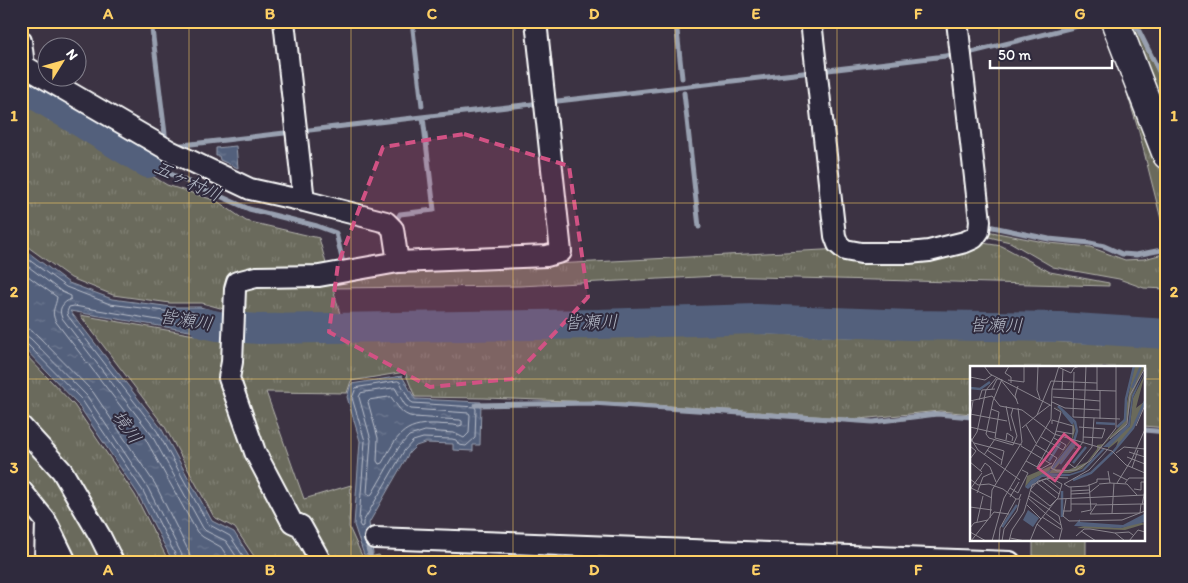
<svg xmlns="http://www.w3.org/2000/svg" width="1188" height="583" viewBox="0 0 1188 583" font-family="Itim,'Klee One',sans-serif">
	<defs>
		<pattern id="grass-tufts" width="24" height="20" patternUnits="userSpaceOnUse" patternTransform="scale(1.25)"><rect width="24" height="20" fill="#6a6a5b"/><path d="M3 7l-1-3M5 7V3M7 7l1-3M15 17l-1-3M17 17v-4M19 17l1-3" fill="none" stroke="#808074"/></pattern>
		<pattern id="water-ripples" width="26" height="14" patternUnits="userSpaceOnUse" patternTransform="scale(1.25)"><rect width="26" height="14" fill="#53607c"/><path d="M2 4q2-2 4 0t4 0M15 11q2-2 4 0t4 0" fill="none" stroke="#6d7890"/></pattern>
	</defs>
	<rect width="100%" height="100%" fill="#3c3343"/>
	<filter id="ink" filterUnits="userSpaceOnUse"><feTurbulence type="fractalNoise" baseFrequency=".02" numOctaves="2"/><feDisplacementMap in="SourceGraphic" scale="10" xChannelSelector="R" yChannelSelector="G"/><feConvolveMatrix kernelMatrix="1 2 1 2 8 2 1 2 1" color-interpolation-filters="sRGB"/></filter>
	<g filter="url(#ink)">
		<!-- grass -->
		<path fill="url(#grass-tufts)" stroke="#b4b4ad" d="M1126 21H1132L1167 92V121Z
			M1106 25 1109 30 1167 178V243L1139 132Z
			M21 96 167 185 217 201 246 221 319 238 330 278 397 267 555 264 976 242 1002 246 1050 272 1109 283V286L718 276 520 286 333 288 341 318 242 314 202 303H170L113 295 71 278 21 242Z
			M987 231 1049 243 1090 247 1125 260 1144 259 1167 253V289L1144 288 1119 279 1053 267 1010 242 985 236Z
			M80 315 224 340 350 339 697 331 848 337 1004 339 1167 347V428L1144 426V367H972V414L940 411 859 419 626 403 484 398 415 397 405 372 351 381 347 393 266 392 304 499 351 485 349 527 363 558 379 555 383 562H258L235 528 214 517 165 427Z
			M21 350 74 405 135 495 169 562H73L53 522 21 480Z
			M1033 539H1086V557L1033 556Z"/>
		<!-- water -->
		<path fill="url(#water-ripples)" stroke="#98a0b0" d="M236 146 238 168 220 160 219 156H216V148Z
			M21 247 69 283 112 299 172 307H200L226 314 225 337 70 311 161 428 212 521 234 532 253 562H173L138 494 77 403 21 345Z
			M402 376 415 399 481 402 480 445H473V451L453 450V444L425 443 416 446 409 453 369 523 373 554 364 555 354 525 360 441 347 397 351 384Z"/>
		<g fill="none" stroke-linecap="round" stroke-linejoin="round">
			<!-- shore -->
			<path stroke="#babfcb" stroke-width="1" d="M21 254 66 287 110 304 172 312H200L220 318V329L218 330 74 306 69 307 67 312 68 316 157 431 208 524 230 536 247 562
				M21 261 62 292 71 296V299C62 303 58 309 62 318L151 434 203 528 206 531 226 541 240 562
				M21 271 57 297C56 307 50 311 56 322L145 438 197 532 203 537 221 547 231 562
				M21 328 29 329 36 334 93 392 155 484 189 552 191 562
				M21 336H27L31 339 87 396 148 488 182 555 184 562
				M21 342 27 344 82 400 143 491 177 558V562
				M398 381 400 382 410 401 413 403 475 407 476 409 475 438 466 446 459 445 456 440 452 439 423 438 413 441 404 451 363 522V526L361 527 359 524 360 522 359 520 365 441 352 398 356 388Z
				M395 388 405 405 411 409 469 413 470 415 469 433 464 438 454 433 425 431 409 436 399 447 372 494 369 496 367 493 371 440 359 397 361 393Z
				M391 397C398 406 401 415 414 417L460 420 462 421V425L459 426C452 424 444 425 436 424 402 423 397 437 382 463L379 464 377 461 378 438 368 402 370 400Z"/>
			<!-- stream -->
			<path stroke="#98a0b0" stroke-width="5" d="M151 21 166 142
				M412 21 422 106
				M676 21 682 78
				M1134 21 1167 87
				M968 53 1098 21
				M820 71 954 55
				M684 93 699 227
				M549 102 812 72
				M301 131 541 103
				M174 146 293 132
				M163 151 148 163 164 171 249 209 317 226 336 233 344 267
				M397 219 400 214 434 210 423 117
				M988 226 1049 239 1090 243 1104 246 1122 254 1136 255 1167 249
				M476 405 592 403 873 422 937 414 972 417
				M1144 430 1167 432
				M368 548 372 562"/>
			<!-- river -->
			<path stroke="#53607c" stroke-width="30" d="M21 86 148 163
				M203 323 218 326 259 329 598 324 756 319 911 325 1059 327 1167 334"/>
			<defs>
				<path id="street" d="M284 21 304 201
					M811 21 835 236 838 244 845 250 861 253H909L929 251 965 242 974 238 979 231 980 221 957 21
					M21 41 24 66 170 151 250 189 304 201 386 222 393 229 398 262
					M21 426 62 471 100 536 113 562
					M21 490 46 521 45 562
					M48 525 66 562
					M375 538 1010 562
					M321 562 301 526 292 522 255 452 229 378 232 362 235 289 237 282 256 277 319 276 398 262 547 256 561 252 536 21"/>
				<path id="secondary" d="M1115 21 1167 155"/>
			</defs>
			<!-- street casing -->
			<use href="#street" stroke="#fff" stroke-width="24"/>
			<!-- secondary casing -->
			<use href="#secondary" stroke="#fff" stroke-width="31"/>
			<!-- street -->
			<use href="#street" stroke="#2f2a3d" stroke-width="20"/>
			<!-- secondary -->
			<use href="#secondary" stroke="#2f2a3d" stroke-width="28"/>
		</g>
	</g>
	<!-- marked area -->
	<path fill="#d15284" fill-opacity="0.2" stroke="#d15284" stroke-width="4" stroke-dasharray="10 6" stroke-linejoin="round" d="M464 134 569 166 588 297 512 379 430 387 329 332 338 264 383 147Z"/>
	<!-- grid -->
	<path fill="none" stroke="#ffd166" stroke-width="1" stroke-opacity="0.55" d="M189 21V562M351 21V562M513 21V562M675 21V562M837 21V562M999 21V367M21 203H1167M21 379H972M1144 379H1167M999 539V562"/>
	<g text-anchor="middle" stroke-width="4" stroke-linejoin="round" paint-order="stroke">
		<!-- water labels -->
		<g font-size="18" font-style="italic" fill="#b2b7c4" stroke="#2f2a3d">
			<text transform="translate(188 181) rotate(25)" y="6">五ヶ村川</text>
			<text transform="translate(186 320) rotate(9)" y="6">皆瀬川</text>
			<text transform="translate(591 322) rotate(-1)" y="6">皆瀬川</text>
			<text transform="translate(996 325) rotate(1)" y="6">皆瀬川</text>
			<text transform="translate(127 427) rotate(55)" y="6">境川</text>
		</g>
	</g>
	<!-- overview -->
	<g transform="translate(970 366)">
		<rect width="175" height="175" fill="#3c3343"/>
		<path d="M175 0 162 29 156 61 139 73 112 103 100 107H79L105 75 107 77 104 81 107 83 102 82 85 103 98 104 117 96 127 83V79L133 78 153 57 164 1ZM175 8 166 42 175 35 164 60 146 81 148 75 138 83V79L160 60 163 32ZM83 40 94 46 104 59 105 64 103 72 79 105 61 114 55 121 57 110 83 99 102 72 103 59 94 47ZM169 156 175 158 155 164 107 162 117 159 151 162Z" fill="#6a6a5b"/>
		<path d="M175 5 163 32 160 60 139 81H133L158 58 162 29ZM133 82 135 83 114 105 99 110 72 111 58 123 55 121 61 114 82 103 79 107 100 108 112 104ZM58 144 69 152 63 161 53 154ZM174 148 175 156 151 162 104 160 110 153V156L153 159Z" fill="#53607c"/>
		<path fill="none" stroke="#53607c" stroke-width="2.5" d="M0 22 10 23 20 16M162 22 171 0M93 46 103 58M126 57 145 58M147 61 155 54 156 33 164 0M79 95 90 77M103 97 116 81M90 98 106 77M82 103 104 75 107 65 105 56 88 40M103 114 121 107 143 86 163 62 175 35M92 125V151M32 161 47 139"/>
		<path fill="none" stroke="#8a858e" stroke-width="1" d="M14 0 20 8 82 40M39 0 35 7 41 11V17M68 0 67 24 70 33M88 1 101 7 104 2 110 0M104 6 103 51 150 53M0 11 15 14 22 9M32 13 23 35 16 68 19 72 43 79 47 70 41 49 43 42M38 14 54 16V0M48 20 45 30 48 38M22 23 27 13H30L47 34M82 23 146 25M92 24 93 3M127 25V0M83 31 130 35M9 34 12 24 25 23M0 35 22 30 30 40 52 44 84 68 142 85 156 99 175 107M82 36 95 42 130 44M36 40 41 65M21 43 29 46 25 72 52 79M0 48 37 55M67 49 80 39M130 53V25M0 54 3 35M82 58V54L103 60V68L86 65M56 59 66 77M166 60 175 39M0 61 26 67M109 61 135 63 132 72 113 71M52 62 67 49 81 15 127 17M0 71 8 84 50 114M71 71 93 84 96 79 84 72M140 73 157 58 160 29 175 2M36 74 37 67 43 71 42 75M0 77 7 66 16 24 27 11M4 77 31 84M66 79 87 92 81 102 87 105 106 104 120 95 146 62V0M0 80 6 85 0 93M51 80 81 98M138 83 119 104 94 118 99 121 117 120 127 116V113H139M17 84 32 94M159 86 175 91M146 87 154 81 175 83M14 89 25 73M157 91 162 93 175 63M56 95 71 103 82 97M0 96 12 106M97 96 105 102 122 81 124 52M31 99 34 85 31 84M67 101 85 69 91 46 84 42M162 102 168 84M92 103 113 76 116 0M10 105 15 97 20 101 26 116M12 107 1 122 22 132M143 107 157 114M81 112 92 118 88 132 80 140 60 124 68 115ZM0 113 8 119 19 118 33 123 46 133H49L51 128M77 113 90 123M71 114 89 128M67 117 86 132M140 117 157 118 167 129M147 117 162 93 175 98M155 117 159 112H175M129 118 140 117 138 105M40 122 48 127 58 107 52 104M164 123 171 124V116H175M101 125 119 124M7 127 13 111 22 107M101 128 119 127 129 119M59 130 89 150 92 163 89 175M40 131 49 116M58 132 75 147M96 133 93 150 99 155 152 154 175 145M101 138H127M171 138 170 147 120 148 126 139 171 138H175M57 139 71 153M172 139 175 124M0 141 22 144M93 145H101V121M111 146 121 144 119 118M75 147 91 159M142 148 144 117M72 151 91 163M20 152 22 124 52 76 48 42M7 156 13 130M67 158 84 172M0 162 4 157 18 154M111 165 126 175M0 166 16 175M145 167 159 166 163 169M106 170 114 163H120L145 167 155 175M40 172 55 175M1 175 24 146 39 148M22 175 34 132 81 53 82 23 89 0M29 175 30 162 46 133M32 175 34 163 47 145 50 133M39 175 42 164 54 146 62 119 79 111 98 112M60 175 67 158 87 133 175 129M159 175 168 164 175 166"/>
		<path fill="#d15284" fill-opacity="0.15" stroke="#d15284" stroke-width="2.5" d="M94 68 110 81 85 115 68 102Z"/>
		<rect width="175" height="175" fill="none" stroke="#fff" stroke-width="2.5"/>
	</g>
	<!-- margin -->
	<rect width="1188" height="583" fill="none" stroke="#2f2a3d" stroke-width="55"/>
	<!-- north arrow -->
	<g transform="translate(62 62) rotate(53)"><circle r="24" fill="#2f2a3d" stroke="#827f8b"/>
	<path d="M0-4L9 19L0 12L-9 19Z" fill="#ffd166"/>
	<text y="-8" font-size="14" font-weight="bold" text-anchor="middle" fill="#ffffff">N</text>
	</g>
	<!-- scale -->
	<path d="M990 60v8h122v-8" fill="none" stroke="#ffffff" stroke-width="2.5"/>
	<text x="998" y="60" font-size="15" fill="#ffffff" stroke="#2f2a3d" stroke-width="4" paint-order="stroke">50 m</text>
	<rect x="28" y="28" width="1132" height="528" fill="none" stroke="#ffd166" stroke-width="2"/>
	<g font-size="16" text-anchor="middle" font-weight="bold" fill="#ffd166">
		<text x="108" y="19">A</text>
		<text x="270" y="19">B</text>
		<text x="432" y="19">C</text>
		<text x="594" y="19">D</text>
		<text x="756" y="19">E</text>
		<text x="918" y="19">F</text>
		<text x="1080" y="19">G</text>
		<text x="14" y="121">1</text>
		<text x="1174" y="121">1</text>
		<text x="14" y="297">2</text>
		<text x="1174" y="297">2</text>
		<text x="14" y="473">3</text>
		<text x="1174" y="473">3</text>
		<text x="108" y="575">A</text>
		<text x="270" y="575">B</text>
		<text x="432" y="575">C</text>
		<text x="594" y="575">D</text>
		<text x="756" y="575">E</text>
		<text x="918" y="575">F</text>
		<text x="1080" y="575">G</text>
	</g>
</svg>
